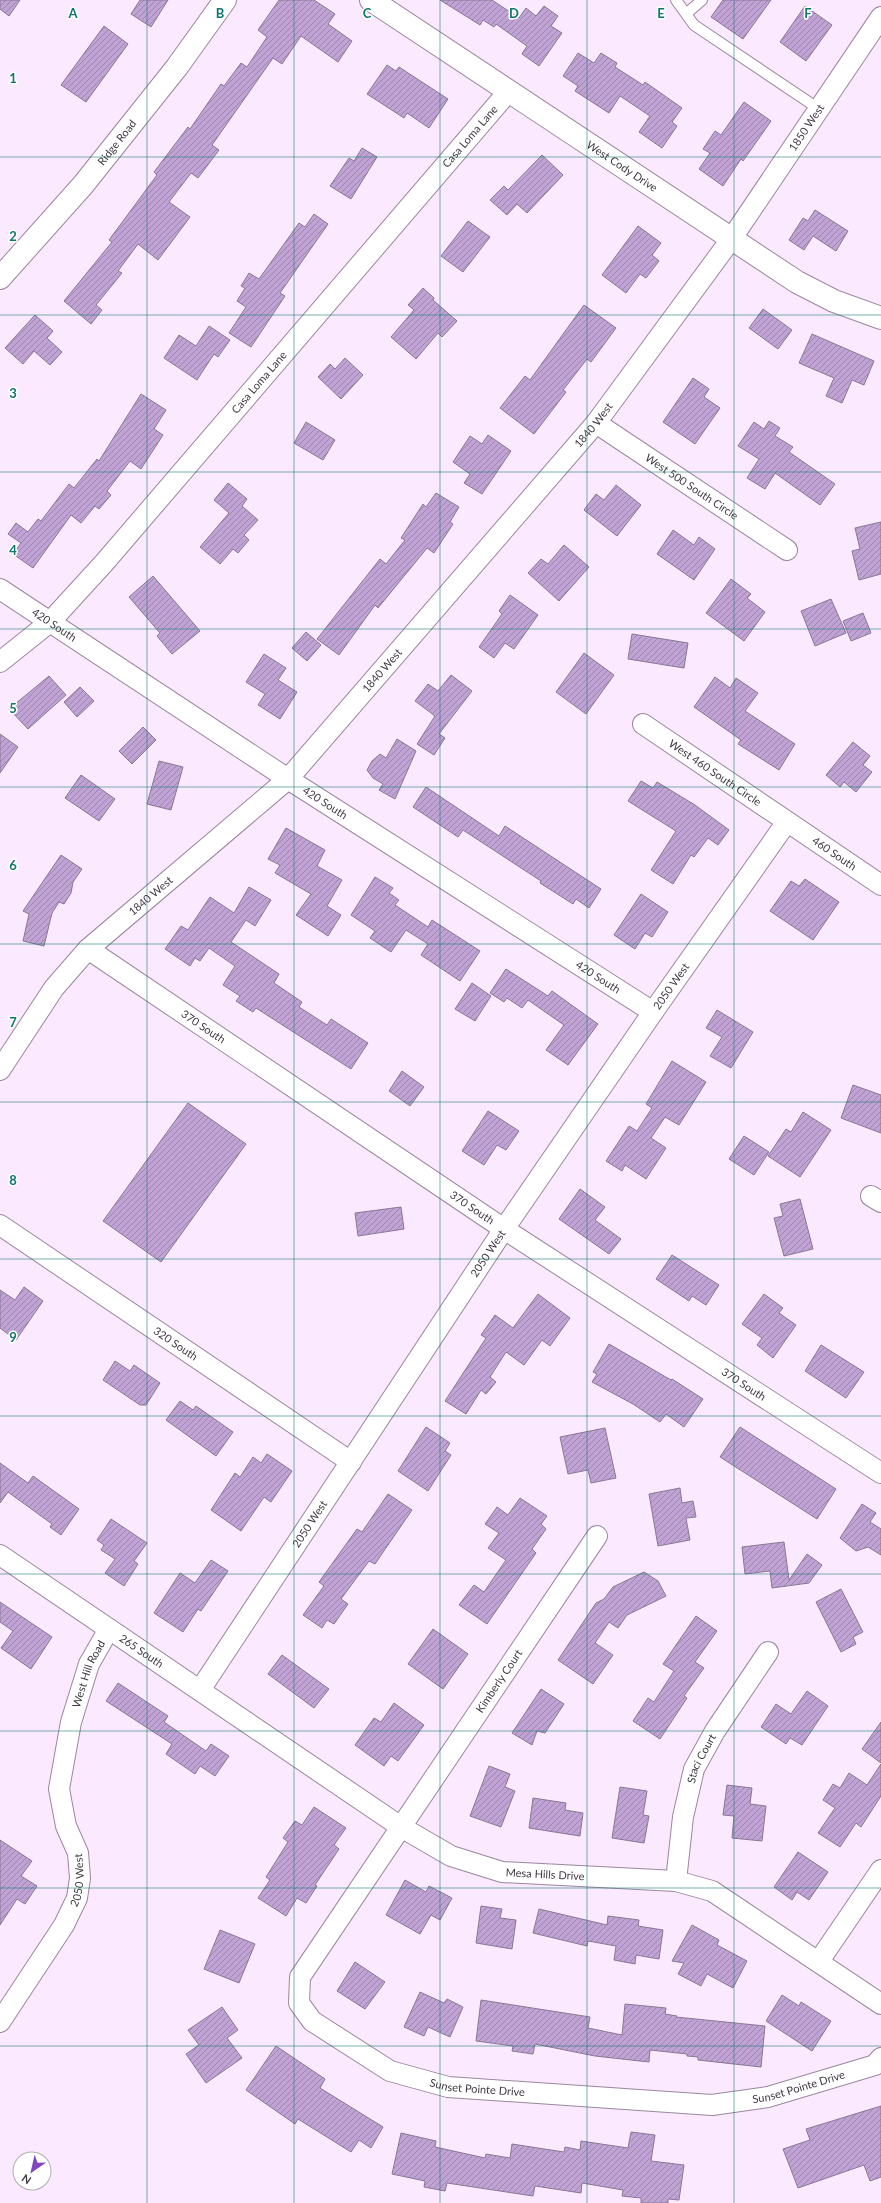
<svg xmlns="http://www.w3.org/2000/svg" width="881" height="2203" viewBox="0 0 881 2203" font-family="Lato,sans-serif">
	<defs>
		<pattern id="building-hatch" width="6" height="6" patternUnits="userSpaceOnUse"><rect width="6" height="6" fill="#c0a3d4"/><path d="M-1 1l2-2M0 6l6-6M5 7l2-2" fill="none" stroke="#9e86ae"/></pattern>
	</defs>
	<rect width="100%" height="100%" fill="#fbe9ff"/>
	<!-- building -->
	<path fill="url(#building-hatch)" stroke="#887893" d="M0 0H20L9 16 0 9Z
		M140 0H168L151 27 131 14Z
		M279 0H314L335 14 328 24 352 41 338 62 301 36 282 64 273 58 212 145 219 150 198 178 191 173 169 202 190 217 158 260 138 244 118 271 122 273 96 305 102 310 91 324 64 301 112 242 109 240 157 175 154 172 188 127 190 129 221 84 224 86 241 63 247 67 267 37 258 30Z
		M440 0H492L519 18 526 8 536 16 544 6 558 16 551 26 562 33 539 66 522 54 527 46 496 24 494 27 483 20 480 25Z
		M723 0H771L743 39 711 17Z
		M805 6 832 25 806 61 780 42Z
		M104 26 128 44 86 102 61 85Z
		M578 53 594 63 601 53 617 63 615 67 643 85 645 82 682 108 672 122 677 126 662 148 639 132 650 116 620 96 609 113 575 91 578 86 563 76Z
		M387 65 396 71 399 67 448 99 429 128 407 113 404 118 367 94Z
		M744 102 771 121 743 161 741 159 723 186 699 169 710 153 703 149 715 131 721 135Z
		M362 148 377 157 351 199 330 186 349 158 354 161Z
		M542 155 563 175 527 213 517 204 507 215 490 200 504 186 508 190Z
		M815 210 848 231 836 251 813 236 804 250 789 240 803 218 808 221Z
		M314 214 328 224 280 293 285 296 251 347 229 333 246 307 237 301 245 288 241 286 249 273 259 279 299 223 305 227Z
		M468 221 490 237 463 272 441 256Z
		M638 226 661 243 652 255 659 261 646 278 640 274 626 293 602 275Z
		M423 288 434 298 433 300 457 321 442 337 438 333 416 359 391 337 414 310 408 305Z
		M584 305 616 328 591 362 587 359 563 390 566 392 534 434 500 408 525 376 530 380Z
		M763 309 792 330 778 349 749 328Z
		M35 315 53 331 47 338 62 352 50 365 34 351 23 364 5 348Z
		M209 326 230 340 218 357 214 354 197 380 164 358 179 335 196 346Z
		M812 334 874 361 864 385 852 380 842 403 826 396 834 378 799 363Z
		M345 358 363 375 341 399 318 377 330 364 335 369Z
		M693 378 709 389 704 397 720 408 695 444 663 422Z
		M141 394 166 410 154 429 163 435 141 469 130 461 107 491 111 495 99 509 95 506 81 523 71 515 33 568 13 554 21 543 8 534 16 523 28 532 38 519 41 521 69 484 74 488 97 459 99 461Z
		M769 421 780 428 775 436 793 447 789 452 835 484 820 505 775 473 765 489 747 478 759 459 738 446 754 422 764 429Z
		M306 422 335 440 323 460 294 443Z
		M488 435 511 451 482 494 464 483 470 474 453 462 470 436 482 444Z
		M228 483 247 499 242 506 258 520 244 535 249 540 238 553 233 549 220 564 200 547 229 513 214 500Z
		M616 485 641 505 617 536 584 510 596 494 604 500Z
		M436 493 459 507 450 522 453 524 434 553 427 548 378 608 375 605 339 655 317 639 380 559 386 564 405 540 401 538 423 504 426 507Z
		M881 522V574L859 580 852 551 860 549 855 528Z
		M673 530 694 545 699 537 715 549 694 580 657 554Z
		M564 545 589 567 559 601 528 573 541 559 548 564Z
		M153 576 200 631 172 654 157 636 160 633 129 597Z
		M731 579 751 594 747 598 765 612 744 641 706 613Z
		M510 595 538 615 514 649 505 643 494 658 479 647 502 614 499 611Z
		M831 599 846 633 815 646 801 611Z
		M863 613 871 633 851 641 843 621Z
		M306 632 321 645 307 661 292 648Z
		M632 634 688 643 684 668 628 659Z
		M584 653 614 675 586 714 556 692Z
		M264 654 286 668 278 680 297 692 280 719 258 705 265 694 246 682Z
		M451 675 472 691 439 734 445 738 434 755 417 744 435 716 415 701 428 684 438 691Z
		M49 676 66 695 28 729 9 709Z
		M715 677 730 688 736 678 758 693 745 711 795 744 779 770 738 744 741 740 694 707Z
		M80 687 94 701 77 717 64 702Z
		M143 727 156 740 132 764 119 751Z
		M0 734 18 747 0 773Z
		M397 739 416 751 395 799 379 790 383 784 373 778 367 770 372 761 380 754 386 758Z
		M853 742 870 756 863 765 872 772 856 792 844 782 840 787 826 775Z
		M159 761 183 767 171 810 147 804Z
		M81 775 115 799 99 821 65 798Z
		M641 781 653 788 657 782 695 805 729 830 718 845 708 838 694 857 691 855 673 884 651 870 676 831 628 801Z
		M426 787 499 836 505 826 601 889 589 908 576 899 573 904 540 883 541 881 463 830 458 837 413 807Z
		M286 828 325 850 317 866 342 880 327 906 341 915 328 936 296 915 311 894 275 873 280 865 268 859Z
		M61 855 82 869 73 882 71 893 64 904 59 902 52 913 44 946 23 941 29 914 23 911Z
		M375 877 393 888 389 893 399 900 395 905 428 927 432 920 480 951 460 981 421 955 428 944 406 930 391 952 370 938 375 931 351 915Z
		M805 879 839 902 813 940 770 911 791 881 799 886Z
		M249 887 271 900 255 926 246 920 231 942 279 974 274 983 302 1002 299 1007 327 1025 331 1019 368 1043 351 1069 256 1008 253 1012 236 1001 240 996 223 985 235 966 209 948 200 961 195 958 190 966 165 949 181 926 188 930 210 897 234 913Z
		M641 894 668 912 652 937 645 933 635 949 614 935Z
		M506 969 548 996 552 991 598 1024 568 1065 546 1050 564 1025 528 1000 522 1008 507 998 504 1002 490 993Z
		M472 983 491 996 475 1021 455 1009Z
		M717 1010 753 1032 731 1068 710 1056 722 1037 706 1028Z
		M672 1061 706 1082 679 1125 665 1117 651 1138 666 1148 646 1179 625 1165 622 1171 606 1161 629 1126 637 1131 652 1108 646 1104Z
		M402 1071 424 1087 410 1106 389 1091Z
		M853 1085 881 1095V1133L841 1118Z
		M188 1103 246 1144 161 1262 103 1221Z
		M488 1111 519 1131 506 1150 497 1145 484 1165 462 1151Z
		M803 1112 831 1130 800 1177 768 1156 786 1129 791 1132Z
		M744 1136 769 1152 754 1175 729 1159Z
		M580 1189 605 1207 595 1220 621 1239 609 1254 559 1219Z
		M800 1199 813 1249 784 1256 774 1218 783 1216 780 1204Z
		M401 1207 404 1229 358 1236 355 1213Z
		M672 1255 719 1285 706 1305 692 1296 689 1301 656 1279Z
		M24 1287 43 1301 16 1340 0 1328V1290L15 1300Z
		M538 1294 570 1318 550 1346 542 1340 524 1365 506 1352 490 1377 496 1382 486 1394 481 1390 466 1414 445 1401 486 1338 481 1335 495 1315 513 1328Z
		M764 1294 783 1308 779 1313 796 1325 773 1358 757 1345 762 1338 742 1324Z
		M609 1344 671 1380 672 1379 703 1399 684 1427 666 1414 660 1422 633 1404 592 1382 597 1374 593 1372Z
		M821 1345 864 1372 846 1398 805 1371Z
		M115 1361 130 1371 134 1365 160 1383 146 1405H140L103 1380Z
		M180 1401 193 1410 196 1406 233 1432 216 1456 166 1420Z
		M426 1427 450 1443 445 1451 451 1455 428 1491 398 1471Z
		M740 1427 836 1489 817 1519 720 1457Z
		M605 1428 616 1478 591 1483 588 1470 568 1474 560 1437Z
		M267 1454 292 1471 271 1502 264 1497 241 1531 211 1510 235 1473 240 1477 253 1457 261 1463Z
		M0 1463 28 1483 33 1476 79 1509 61 1535 50 1527 52 1524 8 1492 0 1503Z
		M680 1488 682 1503 693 1501 696 1517 686 1518 690 1540 658 1546 649 1494Z
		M388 1494 412 1510 375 1564 369 1561 341 1599 348 1604 334 1624 327 1620 322 1628 303 1615 324 1586 319 1582 357 1529 362 1532Z
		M520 1498 547 1516 541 1524 546 1529 532 1549 536 1553 487 1624 459 1605 474 1585 484 1592 506 1560 488 1548 499 1533 485 1524 497 1507 508 1515Z
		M862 1504 876 1513 870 1522 881 1529V1555L868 1547 856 1551 840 1538Z
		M111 1519 147 1543 134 1561 138 1564 124 1586 105 1573 115 1559 101 1550 104 1545 97 1540Z
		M784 1542 789 1580 807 1554 822 1565 809 1583 772 1588 770 1571 745 1574 742 1547Z
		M211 1560 228 1571 201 1611 198 1609 183 1632 154 1613 180 1573 195 1583Z
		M644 1572 658 1581 666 1596 627 1615 618 1628 609 1622 595 1643 613 1655 593 1684 558 1660 596 1603 604 1599 613 1587Z
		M841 1589 863 1632 853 1637 856 1644 841 1652 816 1602Z
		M0 1602 52 1637 31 1669 1 1648 13 1631 0 1622Z
		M696 1616 717 1631 695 1662 704 1668 684 1696 687 1698 660 1739 633 1721 648 1698 654 1702 674 1671 663 1664Z
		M433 1629 468 1654 443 1689 408 1664Z
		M282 1655 329 1689 314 1708 268 1674Z
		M118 1683 168 1716 164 1722 206 1751 211 1744 229 1756 215 1776 200 1766 195 1774 166 1754 172 1744 106 1701Z
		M541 1689 564 1704 545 1733 537 1731 532 1745 512 1733Z
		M807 1691 828 1706 802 1745 790 1738 786 1744 761 1727 776 1704 791 1714Z
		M394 1703 424 1725 398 1761 391 1756 384 1766 355 1745 374 1718 381 1722Z
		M881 1722V1763L862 1749Z
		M881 1764V1796L861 1827 856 1823 840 1847 818 1833 835 1808 823 1800 833 1784 840 1788 849 1773 867 1785Z
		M489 1766 510 1774 505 1787 515 1791 501 1827 470 1816Z
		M727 1785 752 1788 750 1804 766 1806 762 1841 732 1838 734 1816 723 1815Z
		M620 1787 647 1791 643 1815 649 1816 644 1843 612 1838Z
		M533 1798 566 1803 565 1810 583 1813 580 1836 529 1828Z
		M314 1807 346 1828 334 1845 339 1849 315 1885 317 1886 306 1903 297 1898 286 1916 258 1898 270 1880 266 1877 288 1842 283 1838 295 1821 302 1825Z
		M0 1840 32 1861 21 1876 37 1886 25 1904 17 1899 0 1925Z
		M798 1852 828 1872 809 1900 797 1892 792 1900 774 1887Z
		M405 1880 426 1892 429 1886 452 1898 440 1920 431 1915 420 1934 386 1915Z
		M481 1906 502 1909 500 1918 516 1920 512 1949 476 1943Z
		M539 1909 607 1925 608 1916 639 1920 638 1926 663 1930 659 1959 636 1955 635 1964 614 1960 616 1946 588 1941 587 1946 533 1933Z
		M692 1925 719 1940 717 1945 747 1961 733 1988 707 1974 701 1986 678 1974 684 1963 672 1961Z
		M220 1930 255 1944 239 1983 204 1969Z
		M355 1962 385 1982 365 2009 337 1991Z
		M420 1992 444 2003 447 1999 463 2007 450 2037 428 2027 424 2036 404 2027Z
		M782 1995 799 2006 801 2002 831 2021 812 2051 766 2021Z
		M481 2000 590 2017 588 2028 622 2035 625 2004 666 2008 665 2014 677 2016 676 2017 765 2026 761 2067 698 2060V2057L687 2056V2054L650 2050 649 2062 595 2056 535 2044 533 2054 512 2051 513 2046 476 2041Z
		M222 2007 238 2030 227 2038 242 2058 206 2083 186 2054 199 2045 188 2030Z
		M276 2046 325 2079 320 2088 383 2127 371 2148 359 2140 351 2152 298 2119 295 2124 246 2090Z
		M881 2106V2177L870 2181 864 2165 798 2188 783 2149 810 2140 806 2129Z
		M631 2132 655 2135 651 2161 684 2165 679 2200 668 2199V2203H641V2198L622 2196 623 2190 582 2183 581 2193 535 2186 533 2196 447 2183 445 2191 424 2187 425 2181 392 2174 401 2133 436 2141 435 2147 485 2158 486 2154 510 2158 512 2144 564 2152 565 2147 580 2150 581 2141 628 2148Z"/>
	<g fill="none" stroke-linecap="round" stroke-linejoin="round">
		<defs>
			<path id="service" d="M676 0 694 25 819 109
				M686 14 702 0"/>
			<g id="minor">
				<path id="s1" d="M596 423 787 550"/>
				<path id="s2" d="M0 589 288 779 653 1012"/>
				<path id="s3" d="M0 662 50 622 104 563 508 92"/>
				<path id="s4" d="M643 724 881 885"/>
				<path id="s5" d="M88 949 504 1229 881 1473"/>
				<path id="s6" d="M0 1070 54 988 88 949 288 779 596 423 732 238 881 17"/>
				<path d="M871 1196 881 1202"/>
				<path id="s7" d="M0 1225 351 1462"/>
				<path id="s8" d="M597 1536 300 1977 299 2003 312 2021 390 2071 448 2087 712 2105 768 2097 875 2065 881 2058"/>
				<path id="s9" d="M0 1555 401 1827 451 1856 502 1872 676 1881 712 1891 881 2004"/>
				<path id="s10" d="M200 1690 504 1229 653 1012 786 823"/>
				<path id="s11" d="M676 1881 683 1817 694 1769 715 1731 768 1652"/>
				<path d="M819 1961 881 1870"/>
				<path id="s12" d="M0 2022 64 1925 77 1898 80 1878 78 1853 66 1826 59 1789 71 1722 89 1664 109 1629"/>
			</g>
			<g id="tertiary">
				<path id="s13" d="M371 0 797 282 834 301 881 318"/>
				<path id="s14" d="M0 278 83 185 177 67 225 0"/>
			</g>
		</defs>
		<!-- service casing -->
		<use href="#service" stroke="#9b869f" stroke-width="12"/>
		<!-- minor casing -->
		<use href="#minor" stroke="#9b869f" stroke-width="22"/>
		<!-- tertiary casing -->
		<use href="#tertiary" stroke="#9b869f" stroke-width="24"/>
		<!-- service -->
		<use href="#service" stroke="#fff" stroke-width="10"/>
		<!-- minor -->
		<use href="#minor" stroke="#fff" stroke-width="20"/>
		<!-- tertiary -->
		<use href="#tertiary" stroke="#fff" stroke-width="22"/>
	</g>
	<!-- grid -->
	<path fill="none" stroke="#0f766e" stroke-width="1" stroke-opacity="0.55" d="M147 0V2203M294 0V2203M440 0V2203M587 0V2203M734 0V2203M0 157H881M0 315H881M0 472H881M0 629H881M0 787H881M0 944H881M0 1102H881M0 1259H881M0 1416H881M0 1574H881M0 1731H881M0 1888H881M0 2046H881"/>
	<g text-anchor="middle" stroke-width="3" stroke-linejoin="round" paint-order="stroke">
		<!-- street labels -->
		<g font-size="11" fill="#413843" stroke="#fff">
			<text dy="4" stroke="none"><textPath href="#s6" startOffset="1246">1850 West</textPath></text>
			<text dy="4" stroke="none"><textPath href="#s3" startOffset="706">Casa Loma Lane</textPath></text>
			<text dy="4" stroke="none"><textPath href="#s14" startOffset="179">Ridge Road</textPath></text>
			<text dy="4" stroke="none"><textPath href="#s13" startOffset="301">West Cody Drive</textPath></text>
			<text dy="4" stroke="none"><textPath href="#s3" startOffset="382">Casa Loma Lane</textPath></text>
			<text dy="4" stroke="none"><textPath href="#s6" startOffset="880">1840 West</textPath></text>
			<text dy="4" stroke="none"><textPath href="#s1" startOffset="115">West 500 South Circle</textPath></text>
			<text dy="4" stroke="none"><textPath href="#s2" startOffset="65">420 South</textPath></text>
			<text dy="4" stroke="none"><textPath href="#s6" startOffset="556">1840 West</textPath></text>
			<text dy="4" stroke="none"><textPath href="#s4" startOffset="87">West 460 South Circle</textPath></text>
			<text dy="4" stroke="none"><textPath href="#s2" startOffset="389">420 South</textPath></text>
			<text dy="4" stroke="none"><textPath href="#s4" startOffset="231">460 South</textPath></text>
			<text dy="4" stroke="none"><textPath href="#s6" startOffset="232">1840 West</textPath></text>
			<text dy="4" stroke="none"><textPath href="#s2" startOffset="713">420 South</textPath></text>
			<text dy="4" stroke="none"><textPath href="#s10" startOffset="847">2050 West</textPath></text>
			<text dy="4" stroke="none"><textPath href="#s5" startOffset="139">370 South</textPath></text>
			<text dy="4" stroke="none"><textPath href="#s5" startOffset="463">370 South</textPath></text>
			<text dy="4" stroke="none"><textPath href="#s10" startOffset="523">2050 West</textPath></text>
			<text dy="4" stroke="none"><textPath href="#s7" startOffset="212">320 South</textPath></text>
			<text dy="4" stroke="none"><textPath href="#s5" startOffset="787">370 South</textPath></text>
			<text dy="4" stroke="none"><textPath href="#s10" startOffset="199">2050 West</textPath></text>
			<text dy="4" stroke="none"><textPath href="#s9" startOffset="171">265 South</textPath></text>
			<text dy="4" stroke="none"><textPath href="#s12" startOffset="378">West Hill Road</textPath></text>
			<text transform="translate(499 1681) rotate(-56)" y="4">Kimberly Court</text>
			<text dy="4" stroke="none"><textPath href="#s11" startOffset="126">Staci Court</textPath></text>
			<text dy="4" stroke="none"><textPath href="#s9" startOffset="639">Mesa Hills Drive</textPath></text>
			<text dy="4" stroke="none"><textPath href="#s12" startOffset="164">2050 West</textPath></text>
			<text dy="4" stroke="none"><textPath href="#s8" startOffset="1086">Sunset Pointe Drive</textPath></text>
			<text dy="4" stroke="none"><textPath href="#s8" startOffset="762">Sunset Pointe Drive</textPath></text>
		</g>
	</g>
	<g font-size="13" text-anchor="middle" font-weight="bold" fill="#0f766e" stroke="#fff" stroke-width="3" stroke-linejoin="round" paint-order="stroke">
		<text x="73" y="18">A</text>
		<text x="220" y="18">B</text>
		<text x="367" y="18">C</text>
		<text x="514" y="18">D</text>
		<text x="661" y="18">E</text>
		<text x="808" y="18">F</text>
		<text x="13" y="83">1</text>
		<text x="13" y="241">2</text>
		<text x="13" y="398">3</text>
		<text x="13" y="555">4</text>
		<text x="13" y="713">5</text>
		<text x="13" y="870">6</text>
		<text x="13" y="1027">7</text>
		<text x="13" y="1185">8</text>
		<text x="13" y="1342">9</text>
	</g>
	<!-- north arrow -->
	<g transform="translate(32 2171) rotate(214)"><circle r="19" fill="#ffffff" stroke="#b3afb4"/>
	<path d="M0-3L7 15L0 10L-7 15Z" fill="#8047bd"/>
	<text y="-6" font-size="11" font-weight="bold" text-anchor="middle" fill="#413843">N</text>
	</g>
</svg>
